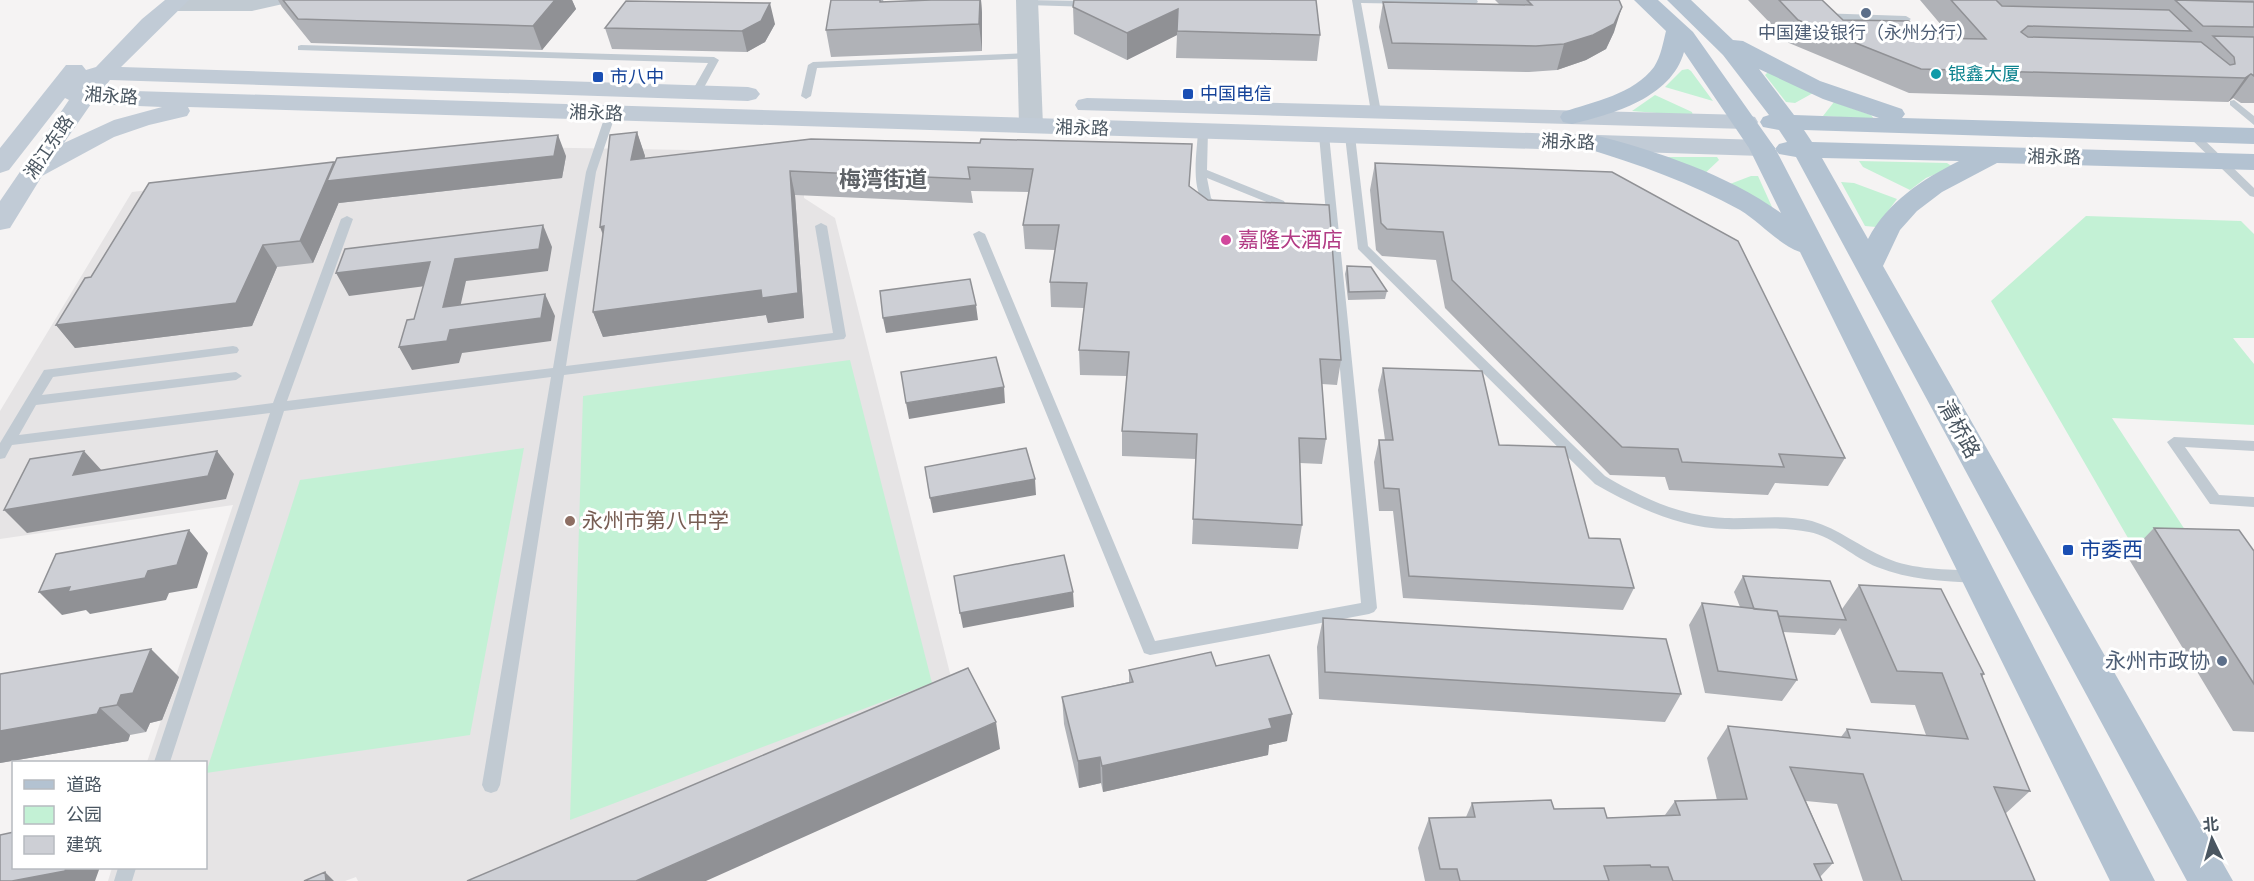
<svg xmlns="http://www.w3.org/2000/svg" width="2254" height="881" viewBox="0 0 2254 881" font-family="Raleway,'Noto Sans SC',sans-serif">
	<rect width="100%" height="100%" fill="#f5f3f3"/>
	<!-- education -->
	<path fill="#e6e4e5" d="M516 147 804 152V198L835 218 954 689 481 881H358L356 877 345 881H108L112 868H206V762H147L233 505 0 539V411L132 192Z"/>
	<!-- green -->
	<path fill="#c3f1d5" d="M1688 69 1691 71 1713 101 1665 87 1682 70Z
		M1768 72 1813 93 1795 103 1786 102 1765 75Z
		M1655 95 1692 112 1693 116 1632 111Z
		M1834 102 1871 115 1874 119 1823 116Z
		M1666 157H1717L1719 160 1701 177Z
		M1859 161 1947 163 1953 167 1926 178 1910 190 1863 167Z
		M1751 176H1758L1772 207 1770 209 1722 187Z
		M1841 182 1854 183 1897 199 1876 227 1865 226Z
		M2086 216 2241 221 2254 234V338H2233L2254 364V425L2112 418 2204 559 2139 557 1991 301Z
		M850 360 932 683 570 820 583 396Z
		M524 448 470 735 206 773 300 480Z"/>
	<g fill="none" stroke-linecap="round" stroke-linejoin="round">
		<!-- service -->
		<path fill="#c1cad2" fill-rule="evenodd" d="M1024 0 1091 1 1095 4 1091 7 1027 5 1023 2Z
			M1352 0H1477L1478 2 1474 5 1361 3 1381 112 1376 115 1371 112Z
			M1794 0H1803L1818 13 1906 16 1911 19 1906 22 1816 19Z
			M301 45 714 57 719 60 701 93 696 96 691 93 708 63 298 50V46Z
			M1029 53 1034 56 1032 58 817 68 811 96 806 99 801 96 808 65 813 62Z
			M2234 100 2254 116V125L2230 105V101Z
			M611 110 616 113 596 172 566 366 833 333 815 226 821 223 827 226 846 336 844 339 564 375 500 785 497 791 491 793 485 791 482 785 551 377 284 411 170 762H154L270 413 12 445 5 458 0 459V443L44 370 233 346 237 347 239 350 237 353 53 377 42 395 236 372 242 376 236 380 36 405 19 435 273 403 341 219 347 216 353 219 287 401 553 368 586 172 606 113Z
			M1203 128 1208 131 1207 170 1284 201 1285 203 1283 220 1279 221 1273 218 1274 205 1207 178 1211 198 1223 209 1217 212C1187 203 1197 155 1198 131Z
			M2192 131 2196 132 2254 188V197L2250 196 2188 136 2187 134Z
			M1324 132 1329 135 1377 608 1374 612 1369 614 1150 655 1144 653 1142 648 973 234 979 231 985 234 1155 641 1361 603 1319 135Z
			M1350 133 1355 136 1368 246 1605 476C1642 498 1681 516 1725 518 1754 519 1784 514 1812 521 1839 529 1860 547 1886 558 1913 570 1946 569 1976 571L1981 573 1983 577 1981 581 1976 583C1943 581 1909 580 1877 567 1854 558 1834 537 1809 532 1782 526 1754 530 1727 529 1680 528 1635 507 1595 484L1358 249 1345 136Z
			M2174 437 2254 441V451L2185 447 2219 495 2254 497V507L2210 504 2167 442Z
			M118 868H136L132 881H114Z"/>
		<!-- minor -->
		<path fill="#c1cad2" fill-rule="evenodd" d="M285 0 283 4 252 11H172L163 5 169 0Z"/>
		<!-- tertiary -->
		<path fill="#c1cad2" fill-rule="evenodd" d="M1016 0H1038L1043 126 1040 131 1031 133 1022 131 1019 126Z"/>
		<!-- secondary -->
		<path fill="#c1cbd6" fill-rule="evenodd" d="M165 0H189L121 67 748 87 756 89 760 94 756 99 748 101 110 80 102 90 1762 140 1771 143 1775 148 1771 153 1762 156 188 107 190 111 187 116 149 125 114 137 42 176 10 228 0 230V201L69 100 65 98 9 170 0 173V148L66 65H82L86 70 96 67 142 19ZM91 104 162 107 114 120 64 143Z
			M1087 98 1746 115 1755 117 1758 122 1755 127 1746 129 1078 110 1075 105 1078 100Z"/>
		<!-- primary -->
		<path fill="#b3c2d1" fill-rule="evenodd" d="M1634 0H1658L1693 32 1775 148 2155 881H2110L1800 252C1778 244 1760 222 1740 210 1691 183 1638 164 1585 148L1581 143 1585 138 1594 135C1658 151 1728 175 1781 213L1749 148 1684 52C1671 98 1613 114 1572 124L1563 122 1560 117 1563 112C1593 102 1634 94 1654 67 1661 56 1663 43 1666 31Z
			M1667 0H1691L1733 40 1743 41 1820 81 1902 109 1905 114 1902 118 2254 128V144L1804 130 1812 142 2254 154V170L1997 163 1942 192 1917 211 1900 230 1883 266 2233 881H2187L1796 157 1779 154 1775 149 1779 144 1787 142 1779 130 1763 127 1760 122 1763 117 1769 115 1723 55ZM1759 69 1823 99 1879 118 1794 115ZM1822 158 1959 161C1922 180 1888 201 1868 239Z"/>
	</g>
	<!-- wall -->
	<path fill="#b0b2b7" d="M278 0H572L576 9 542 50 311 43 282 7Z
		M831 0H883L884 2 931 0H981L982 13V51L831 57 826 30Z
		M1495 0H1619L1614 32 1606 49 1586 60 1557 70 1529 72 1388 69 1379 27 1383 2 1499 4Z
		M1748 0H1822L1843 20 1923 38 1953 39 1920 0H2254V103H2241L2233 98 2228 102 1909 93 1789 43Z
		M1073 7 1320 35 1317 61 1176 58 1177 35 1127 60 1074 34Z
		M775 24 765 42 747 52 612 49 605 28Z
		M637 132 645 156 644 159 811 139 1190 187 1341 360 1337 385 1322 384 1326 439 1322 464 1300 463 1302 525 1298 549 1192 544 1196 459 1122 456V431L1127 376 1080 375 1079 350 1084 308 1051 307 1050 282 1055 250 1025 249 1023 225 1029 192 971 191 973 203 795 195 804 318 768 323 766 315 603 337 593 312Z
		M566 156 562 178 339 203V202L313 263 277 267 252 326 75 348 56 325 91 277 149 183Z
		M1375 163 1845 458 1828 486 1775 483 1768 495 1669 490 1665 477 1610 475 1445 308 1436 260 1382 256 1376 250 1370 190Z
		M1347 266 1387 291 1385 299 1348 300 1345 274Z
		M1383 368 1499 445 1589 538 1634 588 1623 610 1403 598 1393 511H1379L1374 462 1379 440H1385L1378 390Z
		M2154 528 2254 551V732L2233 731 2127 556Z
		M1743 576 1842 609 1859 585 1984 674 1982 677 2030 791 2005 814 2035 881H1863L1837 804 1806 801 1833 863 1820 877 1822 881H1425L1418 848 1429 818 1466 817 1472 803 1554 809 1607 818 1665 815 1675 801 1717 800 1707 758 1728 726 1841 737 1847 729 1926 735 1915 705 1871 703 1840 628 1835 635 1783 632 1797 680 1782 701 1705 693 1689 625 1702 603 1740 607 1734 592Z
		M1323 618 1681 694 1665 722 1319 699 1317 647Z
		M1216 666 1287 741 1269 745 1268 755 1103 792 1101 783 1079 788 1064 724 1062 697 1129 682V670Z
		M0 674 179 677 162 720 150 723 146 732 130 735 128 741 0 763Z"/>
	<!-- shaded-wall -->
	<path fill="#909195" d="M555 0H572L576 9 542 50 533 26Z
		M980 0H981L982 13V51L979 24Z
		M770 3 775 24 765 42 747 52 742 31Z
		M1622 7 1614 32 1606 49 1586 60 1557 70 1564 44Z
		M1178 9 1177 35 1127 60V33Z
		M2251 74 2233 98 2228 102 2245 78Z
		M637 132 645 156 639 184 631 160Z
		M558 135 566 156 562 178 339 203V202L313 263 300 241 334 162Z
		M790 171 795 195 804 318 768 323 766 315 603 337 593 312Z
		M543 225 552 247 548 271 466 281 455 330 545 294 555 316 551 341 462 353 459 363 412 370 399 347 443 307 455 259Z
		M604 226 609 251 600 227Z
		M263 245 277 267 252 326 75 348 56 325Z
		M430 262 441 284 349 296 336 273Z
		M976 305 978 320 886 333 883 318Z
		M1004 387 1005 403 909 419 906 403Z
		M84 451 104 473 217 451 234 474 226 499 27 533 4 510 73 475Z
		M1035 479 1036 495 933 513 930 498Z
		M189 530 208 553 197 588 169 593 166 600 90 614 86 610 62 615 39 592Z
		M1073 592 1074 607 963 628 960 613Z
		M151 649 179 677 162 720 150 723 146 732 117 705 121 695Z
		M100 708 130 735 128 741 0 763V731Z
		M1292 714 1287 741 1269 745 1268 755 1103 792 1102 766 1269 719Z
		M996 722 1000 749 706 881H636Z
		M1100 757 1101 783 1079 788 1078 761Z
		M66 867H100L95 881H12Z
		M325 872 334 881H326Z"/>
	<!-- building -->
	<path fill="#cdcfd5" stroke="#909195" stroke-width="1.5" d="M283 0H555L533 26 298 19Z
		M831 0H880V2L931 0H980L979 24 826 30Z
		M1074 0H1316L1320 35 1177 31 1178 9 1127 33 1073 7Z
		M1527 0H1619L1622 7 1614 24 1593 35 1564 44 1536 46 1392 43 1383 2 1532 5Z
		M1779 0H1822L1843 20 1909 21 1923 38 1986 39 1951 0H1996L2002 6 2169 10 2191 31 2028 26 2021 32 2028 37 2201 42 2230 65 2235 64 2234 57 2213 36 2254 37V76L2251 74 2245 78 1921 69 1798 20Z
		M2175 0 2254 2V27L2203 26Z
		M626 1 770 3 761 21 742 31 605 28Z
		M637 132 631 160 811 139 980 143 981 139 1192 144 1189 186 1208 200 1329 205 1341 360 1320 359 1326 439 1299 438 1302 525 1193 519 1197 434 1122 431 1129 352 1079 350 1087 283 1050 282 1059 225H1023L1033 169 968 167 970 179 790 171 798 293 762 298 761 290 593 312 604 226 600 227 610 135Z
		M558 135 554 156 327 181 337 158Z
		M334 162 300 241 263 245 236 303 56 325 85 278 91 277 149 183Z
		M1375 163 1612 172 1738 241 1845 458 1779 454 1784 467 1682 462 1678 449 1622 447 1452 280 1443 232 1387 229 1381 223Z
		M543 225 539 249 455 259 443 307 545 294 541 318 450 330 447 341 399 347 407 320 414 319 430 262 336 273 345 249Z
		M1347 266 1371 267 1387 291 1349 292Z
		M970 279 976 305 883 318 880 291Z
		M996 357 1004 387 906 403 901 372Z
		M1383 368 1482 371 1499 445 1565 447 1589 538 1620 539 1634 588 1409 576 1399 489 1384 488 1379 440H1393Z
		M1026 448 1035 479 930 498 925 467Z
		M84 451 73 475 217 451 208 476 4 510 30 459Z
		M2154 528 2239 530 2254 551V684Z
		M189 530 177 565 148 571 145 578 68 592 70 587 39 592 56 554Z
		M1064 555 1073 592 960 613 954 576Z
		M1743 576 1830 581 1846 620 1779 616 1777 611 1754 609Z
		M1859 585 1941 589 1984 674H1981L2030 791 1994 787 2035 881H1902L1863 774 1790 767 1833 863 1814 864 1822 881H1673L1668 867H1651L1650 865 1604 866 1609 881H1460L1457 869H1440L1429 818 1475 817 1472 803 1551 800 1554 809 1604 808 1607 818 1680 815 1675 801 1747 799 1728 726 1850 738 1847 729 1968 739 1942 673 1897 671Z
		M1702 603 1777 611 1797 680 1718 671Z
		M1323 618 1666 639 1681 694 1325 672Z
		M151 649 133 693 121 695 117 705 100 708 97 714 0 731V674Z
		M1211 652 1216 666 1269 655 1292 714 1269 719 1272 728 1102 766 1100 757 1078 761 1062 697 1133 682 1129 670Z
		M968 668 996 722 636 881H467Z
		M14 832V867H66L65 871 12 881H0V835Z
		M325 872 326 881H304Z"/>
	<!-- markers -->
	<g fill="#5c6f8a" stroke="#fff" stroke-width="2">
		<circle cx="1866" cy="13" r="6"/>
		<circle cx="2222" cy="661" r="6"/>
	</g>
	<circle fill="#0f9aa8" stroke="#fff" stroke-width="2" cx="1936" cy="74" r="6"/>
	<g fill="#1a4fb4" stroke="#fff" stroke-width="2">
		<rect x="592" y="71" width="12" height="12" rx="3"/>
		<rect x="1182" y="88" width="12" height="12" rx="3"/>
		<rect x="2062" y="544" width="12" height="12" rx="3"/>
	</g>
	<circle fill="#d1479c" stroke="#fff" stroke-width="2" cx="1226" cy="240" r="6"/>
	<circle fill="#8d6e63" stroke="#fff" stroke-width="2" cx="570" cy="521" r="6"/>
	<g text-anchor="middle" stroke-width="6" stroke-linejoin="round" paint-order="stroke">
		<!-- far-service labels -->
		<g font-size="18" fill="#4e5e75" stroke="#fff">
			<text x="1866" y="39">中国建设银行（永州分行）</text>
		</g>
		<!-- far-culture labels -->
		<g font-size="18" fill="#0d838f" stroke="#fff" text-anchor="start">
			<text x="1948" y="80">银鑫大厦</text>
		</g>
		<!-- far-transit labels -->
		<g font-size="18" fill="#164399" stroke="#fff" text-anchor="start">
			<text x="610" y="83">市八中</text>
			<text x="1200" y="100">中国电信</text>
		</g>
		<!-- far-street labels -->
		<g font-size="18" fill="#4a5661" stroke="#fff">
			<text transform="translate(111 96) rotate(4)" y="6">湘永路</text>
			<text transform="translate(596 113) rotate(2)" y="6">湘永路</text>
			<text transform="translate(1082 128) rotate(2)" y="6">湘永路</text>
			<text transform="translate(1568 142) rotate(2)" y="6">湘永路</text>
			<text transform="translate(49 147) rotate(-56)" y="6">湘江东路</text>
			<text transform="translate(2054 157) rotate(1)" y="6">湘永路</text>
		</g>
		<!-- hotel labels -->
		<g font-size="21" fill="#b23c85" stroke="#fff" text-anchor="start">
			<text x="1238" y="247">嘉隆大酒店</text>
		</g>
		<!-- street labels -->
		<g font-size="21" fill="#4a5661" stroke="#fff">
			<text transform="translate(1959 429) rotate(61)" y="7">清桥路</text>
		</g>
		<!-- education labels -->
		<g font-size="21" fill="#785e54" stroke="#fff" text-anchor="start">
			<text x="582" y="528">永州市第八中学</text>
		</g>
		<!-- transit labels -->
		<g font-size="21" fill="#164399" stroke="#fff" text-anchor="start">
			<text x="2080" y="557">市委西</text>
		</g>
		<!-- service labels -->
		<g font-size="21" fill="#4e5e75" stroke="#fff" text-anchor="end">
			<text x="2210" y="668">永州市政协</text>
		</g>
		<!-- far-district labels -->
		<g font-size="22" font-weight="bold" fill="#5f6368" stroke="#fff">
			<text x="883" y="187">梅湾街道</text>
		</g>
	</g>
	<!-- legend -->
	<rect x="12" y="761" width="195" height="108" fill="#ffffff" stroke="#b7bbc0" stroke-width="1.5"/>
	<rect x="24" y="780" width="30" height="9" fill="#b3c2d1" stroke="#b7bbc0" stroke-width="1.5"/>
	<text x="66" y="791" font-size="18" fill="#4a5661">道路</text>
	<rect x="24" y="806" width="30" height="18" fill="#c3f1d5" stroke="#b7bbc0" stroke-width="1.5"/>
	<text x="66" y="821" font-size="18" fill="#4a5661">公园</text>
	<rect x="24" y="836" width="30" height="18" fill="#cdcfd5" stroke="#b7bbc0" stroke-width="1.5"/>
	<text x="66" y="851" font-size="18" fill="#4a5661">建筑</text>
	<!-- north arrow -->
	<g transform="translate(2212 839) rotate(355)" stroke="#ffffff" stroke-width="4.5" paint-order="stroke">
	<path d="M0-4.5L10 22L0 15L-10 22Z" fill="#4a5661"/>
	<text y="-9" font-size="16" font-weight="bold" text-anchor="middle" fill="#4a5661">北</text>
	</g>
</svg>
